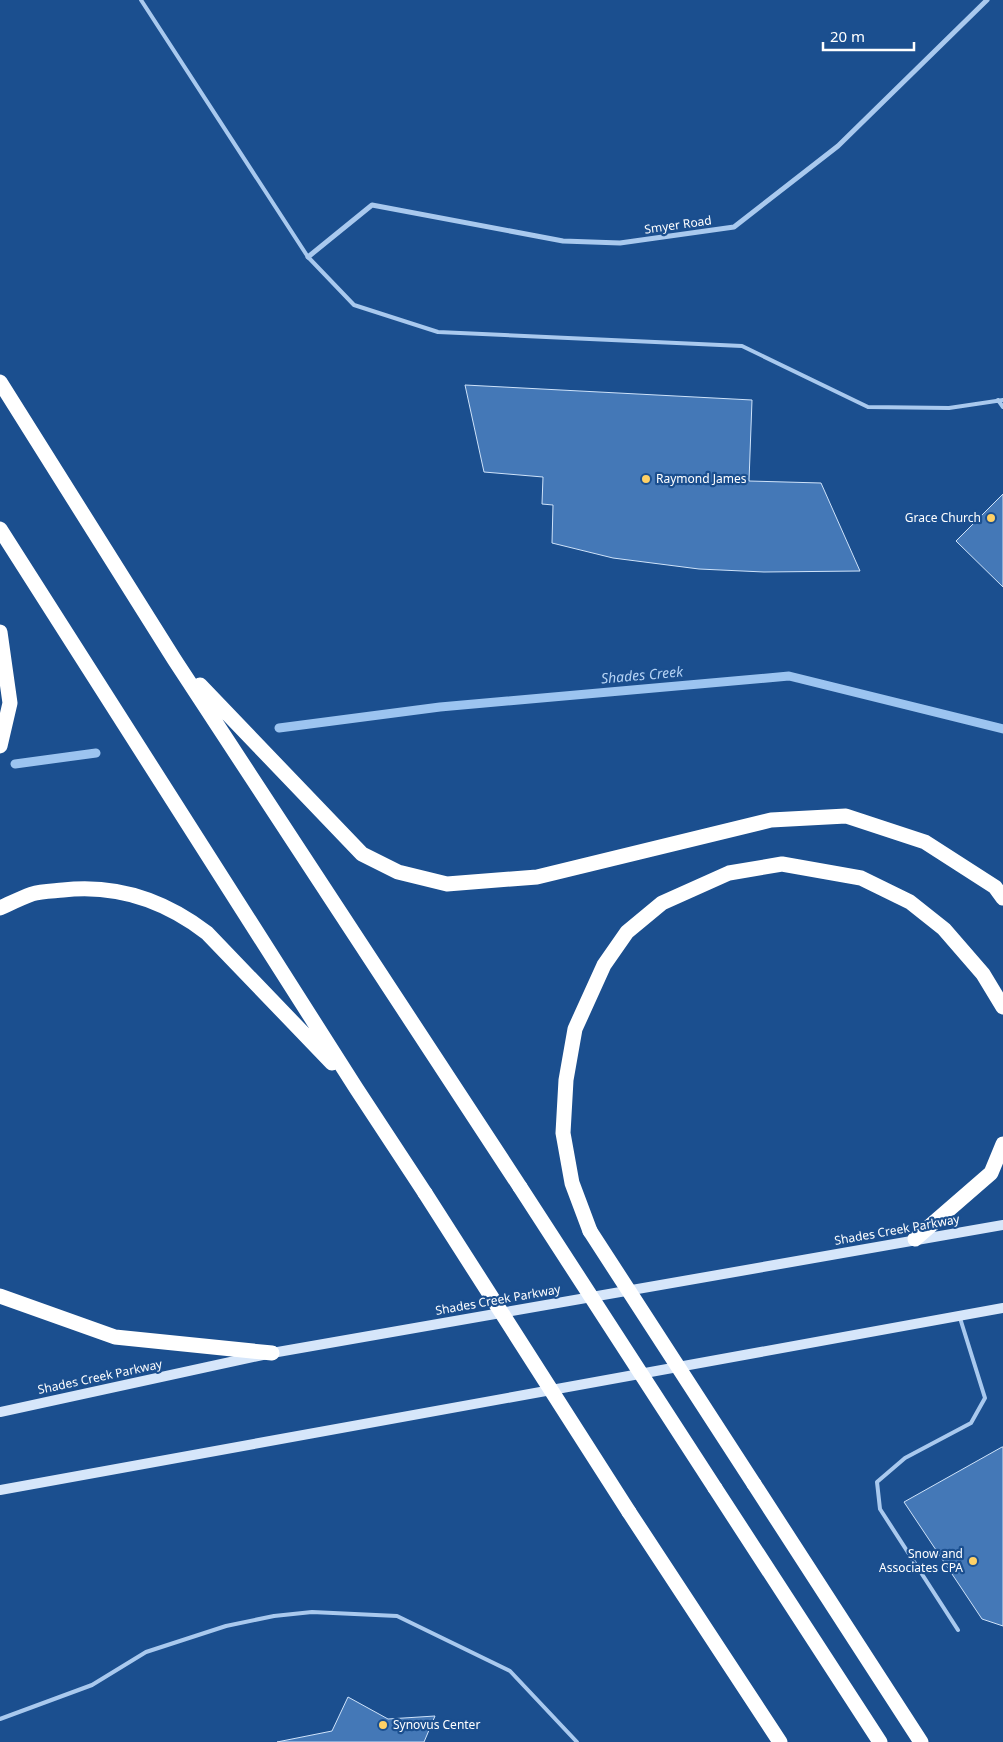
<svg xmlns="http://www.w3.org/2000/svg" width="1003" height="1742" viewBox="0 0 1003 1742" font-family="'Noto Sans',sans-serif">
	<rect width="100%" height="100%" fill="#1b4f8f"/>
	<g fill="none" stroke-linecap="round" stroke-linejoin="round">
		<!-- stream -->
		<path stroke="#9cc4f0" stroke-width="9" d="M279 728 440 707 789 676 1003 729
			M15 764 96 753"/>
	</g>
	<!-- building -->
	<path fill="#4478b7" stroke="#cfe3fa" d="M465 385 752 400 749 481 821 483 860 571 764 572 699 569 613 558 552 543 553 505 542 504 543 477 484 472Z
		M1003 494V587L956 541Z
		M1002 1447H1003V1626L982 1619 904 1502Z
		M348 1697 388 1719 435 1716 424 1742H277L332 1731Z"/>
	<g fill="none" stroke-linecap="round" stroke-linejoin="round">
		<!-- lane -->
		<path stroke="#a9c9ee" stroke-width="4" d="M141 0 308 257 354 305 438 332 742 346 868 407 949 408 1003 400
			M998 400 1003 407
			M958 1630 880 1509 877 1482 905 1458 971 1423 985 1398 960 1318
			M0 1719 92 1685 146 1652 226 1626 274 1616 312 1612 397 1616 510 1671 577 1742"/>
		<!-- street -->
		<path stroke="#a9c9ee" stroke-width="5" d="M308 257 372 205 563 241 620 243 734 227 838 146 987 0"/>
		<!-- secondary -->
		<path stroke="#d6e6fa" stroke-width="10" d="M0 1412 272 1353 1003 1225
			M0 1490 1003 1308"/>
		<!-- highway -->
		<path stroke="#fff" stroke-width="15" d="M0 382 174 659 520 1187
			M0 529 356 1088 425 1193
			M0 632 10 703 0 746
			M200 685 362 854 398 872 447 884 537 877 771 820 846 816 925 842 995 887 1003 898
			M0 908C11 903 21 898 32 894 41 891 53 891 63 890 117 884 164 900 207 933L332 1063
			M590 1231 572 1183 563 1133 566 1080 575 1029 604 965 627 932 662 903 729 873 782 864 861 878 910 902 944 929 983 974 1003 1007
			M915 1239 991 1173 1003 1144
			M0 1296 115 1337 272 1353
			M754 1484 921 1742
			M715 1488 880 1742
			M629 1512 780 1742"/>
		<!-- highway-bridge -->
		<path stroke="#fff" stroke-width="15" d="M520 1187 715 1488
			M425 1193 629 1512
			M590 1231 754 1484"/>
	</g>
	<!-- markers -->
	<g fill="#ffd166" stroke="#1b4f8f" stroke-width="2">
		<circle cx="646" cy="479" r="5"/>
		<circle cx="991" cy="518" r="5"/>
		<circle cx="973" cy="1561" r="5"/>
		<circle cx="383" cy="1725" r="5"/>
	</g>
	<g text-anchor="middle" stroke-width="4.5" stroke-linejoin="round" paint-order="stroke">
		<!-- street labels -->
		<g font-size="12" fill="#fff" stroke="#1b4f8f">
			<text transform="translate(678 225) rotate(-8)" y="4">Smyer Road</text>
			<text transform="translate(897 1230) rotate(-10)" y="4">Shades Creek Parkway</text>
			<text transform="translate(498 1300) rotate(-10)" y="4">Shades Creek Parkway</text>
			<text transform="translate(100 1377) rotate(-12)" y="4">Shades Creek Parkway</text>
		</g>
		<!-- poi labels -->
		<g font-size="12" fill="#fff" stroke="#1b4f8f" text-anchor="start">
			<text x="656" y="483">Raymond James</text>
			<text x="981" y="522" text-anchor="end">Grace Church</text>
			<text x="963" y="1558" text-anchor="end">Snow and<tspan x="963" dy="14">Associates CPA</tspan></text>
			<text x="393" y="1729">Synovus Center</text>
		</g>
		<!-- water labels -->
		<g font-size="14" font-style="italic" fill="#b5d3f5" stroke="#1b4f8f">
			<text transform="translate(642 675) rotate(-5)" y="5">Shades Creek</text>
		</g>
	</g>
	<!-- scale -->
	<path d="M823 42v8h91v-8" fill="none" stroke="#ffffff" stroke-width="2.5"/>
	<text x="830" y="42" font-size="15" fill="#ffffff" stroke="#1b4f8f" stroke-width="4" paint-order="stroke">20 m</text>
</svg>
